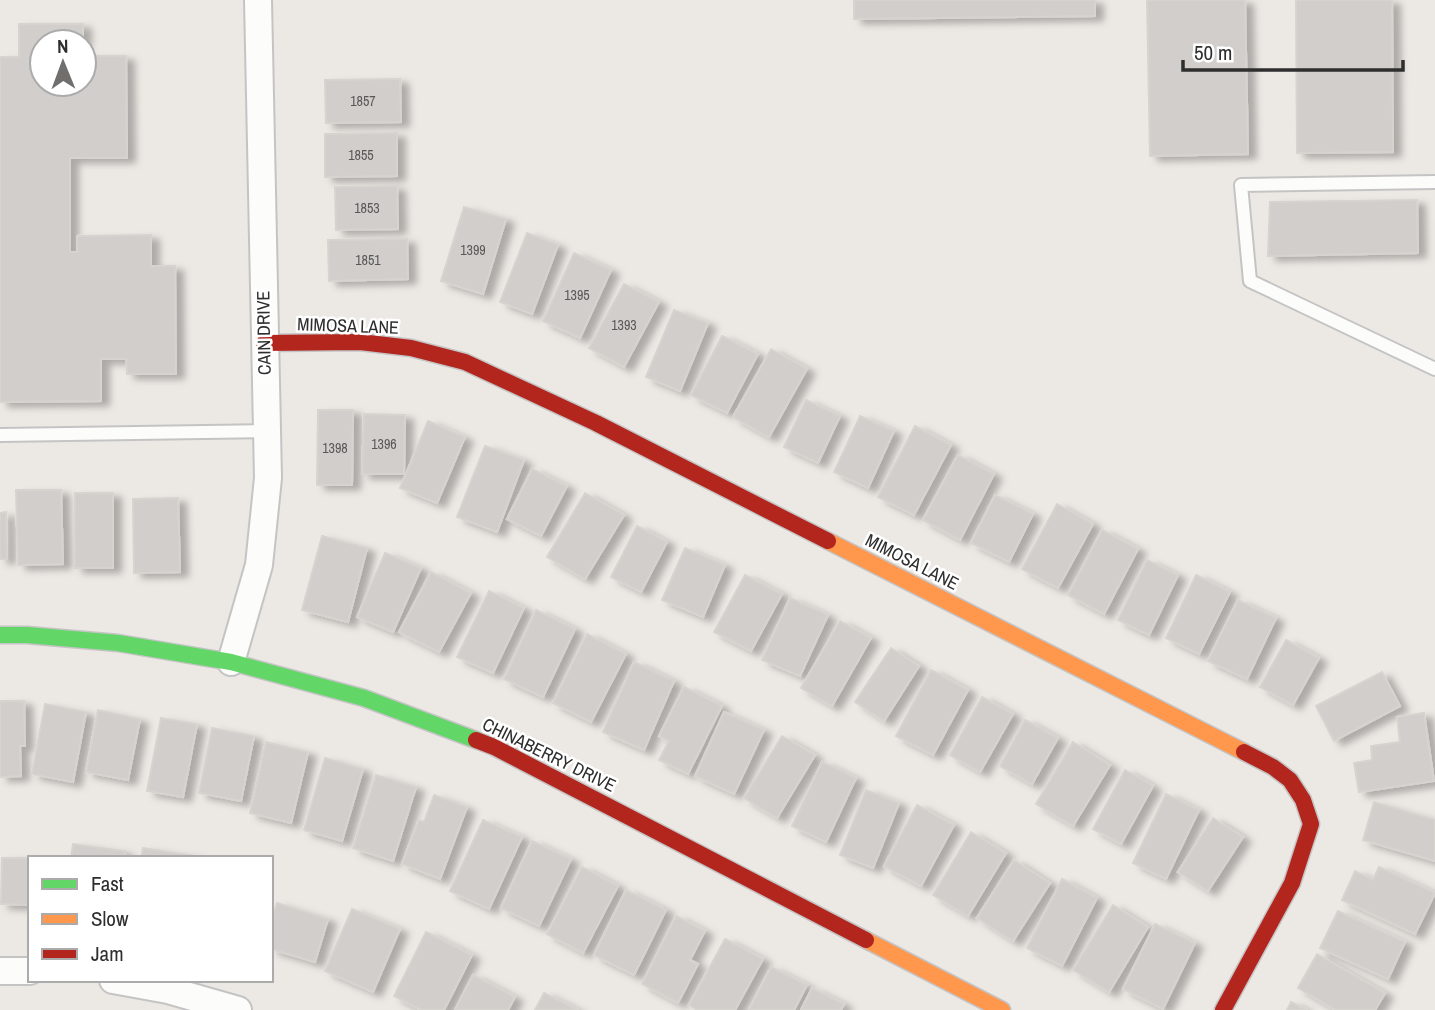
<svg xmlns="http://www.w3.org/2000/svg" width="1435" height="1010" viewBox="0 0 1435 1010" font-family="'Archivo Narrow',sans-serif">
	<defs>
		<filter id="shadow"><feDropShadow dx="8" dy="4.5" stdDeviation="3.5" flood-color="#0004"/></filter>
	</defs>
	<rect width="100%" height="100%" fill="#ece8e4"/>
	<!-- building -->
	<path fill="#d1cecb" stroke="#d7d4d0" stroke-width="2" filter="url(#shadow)" d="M854 0H1095V16L854 19Z
		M1147 0H1245L1248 154 1150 156Z
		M1296 0H1392L1393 152 1297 153Z
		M19 24H83V42H42V84H84V56H126L127 158H70V252H77V236L151 235V266H175L176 374H127L126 359H101V401L0 402V57H19Z
		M400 79 401 122 326 123 325 80Z
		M397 133V176L325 177V134Z
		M397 186 398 229 336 230 335 187Z
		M1417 200 1418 253 1268 256 1270 202Z
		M464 207 506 219 483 294 441 281Z
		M527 233 558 245 532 314 500 302Z
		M407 239 408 279 329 281 328 240Z
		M574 253 611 270 580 338 543 321Z
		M624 284 659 302 624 367 589 348Z
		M674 310 708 323 680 391 646 377Z
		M722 336 758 354 727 413 691 395Z
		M771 349 807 369 769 437 733 417Z
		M806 400 840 416 818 463 784 447Z
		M318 410H353L352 485H317Z
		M364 414 405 415 404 474H362Z
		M860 416 894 431 868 488 834 472Z
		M428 421 465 437 437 503 400 488Z
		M915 426 951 445 914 515 878 497Z
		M485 446 524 460 497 532 457 517Z
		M958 455 994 474 960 540 923 520Z
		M532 469 567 486 541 536 507 519Z
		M16 490H61L63 564 18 565Z
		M75 493H113V568H75Z
		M585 493 624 515 585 579 547 557Z
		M995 495 1033 514 1009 562 971 543Z
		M178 498 180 572 134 573 133 499Z
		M1057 504 1093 524 1058 588 1022 569Z
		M6 512 7 559H0V513Z
		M637 526 667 542 641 592 611 577Z
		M1102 530 1138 549 1104 614 1068 595Z
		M322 536 367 548 348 622 302 610Z
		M685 548 725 565 703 617 662 600Z
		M385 553 421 568 393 632 357 617Z
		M1147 560 1178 575 1149 635 1118 620Z
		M431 572 471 593 439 652 399 632Z
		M745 575 782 594 751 651 714 632Z
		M1196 575 1230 592 1199 654 1166 638Z
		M489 591 524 608 493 673 457 657Z
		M790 598 828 615 800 676 762 660Z
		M1238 600 1276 618 1247 679 1208 661Z
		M536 610 575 629 543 697 504 679Z
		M840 621 871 638 832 706 801 688Z
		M587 634 626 654 591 722 553 703Z
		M1286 640 1319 658 1293 705 1260 687Z
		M891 648 919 666 884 721 855 702Z
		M634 662 674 681 644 750 603 732Z
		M931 670 968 690 933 755 896 736Z
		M1382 672 1400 706 1334 741 1316 706Z
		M684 687 722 706 688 774 659 760 669 741 659 736Z
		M982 697 1013 714 980 772 950 755Z
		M0 701H24L25 746H20L21 776 0 777Z
		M45 704 86 712 73 782 32 774Z
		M98 710 140 719 128 780 86 772Z
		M724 712 764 730 734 794 695 776Z
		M1424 713 1434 781 1359 792 1354 763 1372 760 1371 746 1400 742 1397 717Z
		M161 718 197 724 183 797 147 791Z
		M1025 720 1058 738 1032 784 1000 766Z
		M212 728 254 736 241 801 199 793Z
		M782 736 815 755 777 818 744 798Z
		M266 742 308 752 291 823 250 813Z
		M1073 742 1110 765 1073 826 1036 804Z
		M325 758 363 769 342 841 304 830Z
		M822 762 856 778 826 842 792 826Z
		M1125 770 1153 786 1121 844 1093 829Z
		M376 775 416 787 393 861 353 848Z
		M866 790 899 803 873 868 840 855Z
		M1166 794 1199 810 1166 879 1133 863Z
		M434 795 467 807 440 879 402 864 419 820 424 822Z
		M1374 802 1435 820V861L1363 840Z
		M917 805 954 825 921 886 884 866Z
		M1213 818 1243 837 1208 891 1178 872Z
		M483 820 522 837 489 909 450 891Z
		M971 832 1006 853 968 916 933 895Z
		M532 841 571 859 539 926 501 908Z
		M73 844 125 851 124 858H71Z
		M143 848 196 856V858H141Z
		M2 858H30V905L1 904Z
		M1014 860 1050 883 1013 941 977 918Z
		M582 867 618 886 583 953 547 934Z
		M1379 867 1435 893 1415 934 1342 900 1355 871 1373 880Z
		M1062 879 1097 898 1062 966 1027 948Z
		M626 890 666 910 634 975 594 955Z
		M277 903 328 919 315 962 271 949V922Z
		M1113 905 1148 927 1109 992 1073 970Z
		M352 909 400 929 373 992 325 971Z
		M1338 911 1405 942 1388 979 1320 948Z
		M676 916 705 931 690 960 698 964 678 1003 642 984Z
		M1155 924 1195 943 1163 1009 1123 989Z
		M426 932 472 955 444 1010H421L394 996Z
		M725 939 763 959 735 1010H697L689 1005Z
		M1317 954 1385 993 1375 1010H1336L1298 988Z
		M771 967 807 985 794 1010H749Z
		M473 975 515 997 508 1010H455Z
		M812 988 844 1004 841 1010H801Z
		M544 993 578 1010H535Z
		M1291 1002 1307 1010H1287Z"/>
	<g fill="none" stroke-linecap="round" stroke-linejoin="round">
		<defs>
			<path id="lane" d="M1435 182 1241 185 1250 281 1435 369
				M0 435 267 431"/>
			<path id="street" d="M231 662 259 565 268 478 258 0
				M0 971H30
				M113 980 168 990 238 1010"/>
			<path id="fast" d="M0 635H27L118 643 231 662 364 698 476 740"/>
			<path id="slow" d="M828 541 1244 752
				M866 940 1002 1010"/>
			<path id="jam" d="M264 343 360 342 411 348 465 362 596 423 828 541
				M476 740 494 747 866 940
				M1223 1010 1292 883 1311 824 1303 800 1290 780 1273 767 1244 752"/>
		</defs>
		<!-- lane casing -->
		<use href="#lane" stroke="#c5c4c5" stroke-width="16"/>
		<!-- street casing -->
		<use href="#street" stroke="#c5c4c5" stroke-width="30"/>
		<!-- fast casing -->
		<use href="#fast" stroke="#c5c4c5" stroke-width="19"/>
		<!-- slow casing -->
		<use href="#slow" stroke="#c5c4c5" stroke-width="19"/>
		<!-- jam casing -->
		<use href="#jam" stroke="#c5c4c5" stroke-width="19"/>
		<!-- lane -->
		<use href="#lane" stroke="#fcfcfb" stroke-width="12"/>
		<!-- street -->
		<use href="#street" stroke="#fcfcfb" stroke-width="26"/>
		<!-- fast -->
		<use href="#fast" stroke="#63d668" stroke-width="16"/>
		<!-- slow -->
		<use href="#slow" stroke="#ff974d" stroke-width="16"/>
		<!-- jam -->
		<use href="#jam" stroke="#b3261e" stroke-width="16"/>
	</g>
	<g text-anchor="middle" stroke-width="5" stroke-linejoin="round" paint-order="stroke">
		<!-- number labels -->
		<g font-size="14" fill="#585857">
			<text x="363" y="106">1857</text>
			<text x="361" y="160">1855</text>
			<text x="367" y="213">1853</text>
			<text x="473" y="255">1399</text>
			<text x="368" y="265">1851</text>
			<text x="577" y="300">1395</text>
			<text x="624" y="330">1393</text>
			<text x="384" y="449">1396</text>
			<text x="335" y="453">1398</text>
		</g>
		<!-- street labels -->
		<g font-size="18" fill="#2e2e2e" stroke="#fff">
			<text transform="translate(348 326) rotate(2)" y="6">MIMOSA LANE</text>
			<text transform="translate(264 333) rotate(-91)" y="6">CAIN DRIVE</text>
			<text transform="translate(912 562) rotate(27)" y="6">MIMOSA LANE</text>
			<text transform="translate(549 755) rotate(26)" y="6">CHINABERRY DRIVE</text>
		</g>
	</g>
	<!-- legend -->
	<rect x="28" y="856" width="245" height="126" fill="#ffffff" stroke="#ababab" stroke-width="2"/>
	<rect x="42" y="879" width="35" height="10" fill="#63d668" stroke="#ababab" stroke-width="2"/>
	<text x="91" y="891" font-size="21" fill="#2e2e2e">Fast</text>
	<rect x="42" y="914" width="35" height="10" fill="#ff974d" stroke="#ababab" stroke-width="2"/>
	<text x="91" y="926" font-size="21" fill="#2e2e2e">Slow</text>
	<rect x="42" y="949" width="35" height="10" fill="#b3261e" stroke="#ababab" stroke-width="2"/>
	<text x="91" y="961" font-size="21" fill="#2e2e2e">Jam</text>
	<!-- north arrow -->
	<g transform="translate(63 63) rotate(359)"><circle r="33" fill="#ffffff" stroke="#ababab" stroke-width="2"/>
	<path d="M0-5L12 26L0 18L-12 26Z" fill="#706f6e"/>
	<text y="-10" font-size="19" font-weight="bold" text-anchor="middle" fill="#2e2e2e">N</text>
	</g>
	<!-- scale -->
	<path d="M1183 60v10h220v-10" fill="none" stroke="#2e2e2e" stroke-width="3.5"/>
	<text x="1194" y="60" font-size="21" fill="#2e2e2e" stroke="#ffffff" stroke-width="5" paint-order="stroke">50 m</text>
</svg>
